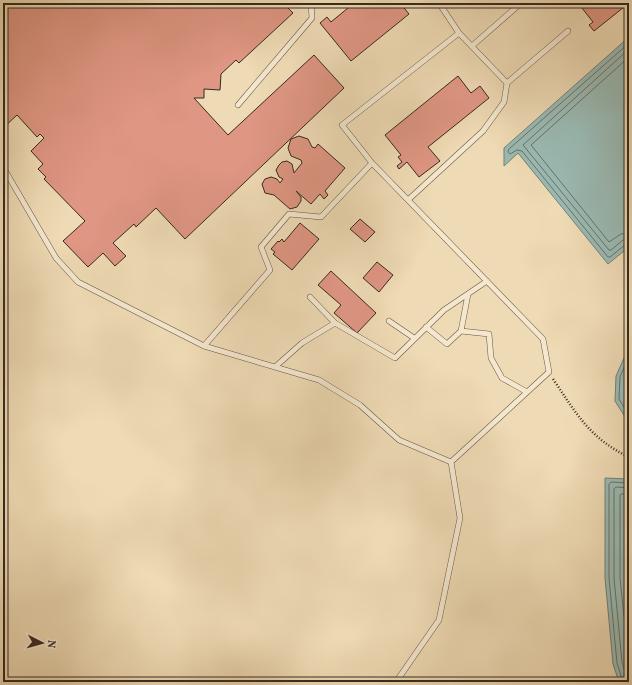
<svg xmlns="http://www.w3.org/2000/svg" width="632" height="685" viewBox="0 0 632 685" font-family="Vollkorn,serif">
	<rect width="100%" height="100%" fill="#eedab4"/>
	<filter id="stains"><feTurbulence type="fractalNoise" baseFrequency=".005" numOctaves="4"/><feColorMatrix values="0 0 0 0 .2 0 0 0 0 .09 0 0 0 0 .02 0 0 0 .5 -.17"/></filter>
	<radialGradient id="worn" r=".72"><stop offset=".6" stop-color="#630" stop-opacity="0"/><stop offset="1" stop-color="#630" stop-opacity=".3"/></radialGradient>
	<!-- water -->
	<path fill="#9abab3" stroke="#728078" d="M629 37V247L608 264 518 153 504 166V148Z
		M629 347V423L615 401 616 376Z
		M605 478 629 479V682H619L613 664 605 578Z"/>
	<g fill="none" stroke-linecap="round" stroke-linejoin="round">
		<!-- shore -->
		<path stroke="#68726a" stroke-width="1" d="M629 43 509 149 508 152 510 154 517 150 522 151 608 257H610L625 245 629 244
			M629 49 523 145 609 250H611L623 240 629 239
			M629 57 531 145 609 242 621 234 629 233
			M629 356 620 377 619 399 629 415
			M629 494H622L620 495V578L629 664
			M623 682 617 663 609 578V484L611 482 629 483
			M628 682 622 662 614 578V489L616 487 629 488"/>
	</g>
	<!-- building -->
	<path fill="#df9683" stroke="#362a20" d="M5 3H283L293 13 239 63 236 60 221 74 220 90 204 89V98H194L228 135 314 55 344 88 185 239 156 208 136 227 134 224 113 243 126 256 115 266 103 253 88 267 63 241 85 221 44 179 46 177 38 169 43 164 31 151 44 138 40 134 37 137 17 115 3 128V5Z
		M354 3H400L409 14 351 61 320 23 327 17 331 22Z
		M578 3H629L594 31 589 25 593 22Z
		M458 76 471 93 480 86 489 98 428 147 440 161 419 177 407 162 399 169 397 166 402 162 398 157 401 155 385 135Z
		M299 136 308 139 312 147 315 148 318 144 345 168 325 191 328 195 324 199 320 194 311 204 296 191 301 197V201L297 207 290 209 274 195 265 193 262 184 265 179 271 177 277 179 280 183 283 179 279 177 276 170 279 165 282 162 287 161 292 164 294 173 302 163 301 160 291 156 288 148 291 139Z
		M360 219 375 232 365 242 350 229Z
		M300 223 319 239 292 270 273 254 275 252 271 249 278 241 279 242 282 239 284 242Z
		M377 262 393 275 379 292 363 278Z
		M331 271 376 313 357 333 334 313 341 305 318 285Z"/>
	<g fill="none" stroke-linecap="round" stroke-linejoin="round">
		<defs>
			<path id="lane" d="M472 46 521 3
				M507 83 568 31
				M238 105 312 18 311 3
				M3 167 56 258 78 282 204 346 319 380 360 405 399 440 451 462
				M408 200 483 131 504 102 507 83 459 33
				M310 297 335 323
				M389 321 414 338
				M426 327 447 344 461 331 468 294
				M461 331 489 334 491 358 502 378 527 392
				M204 346 270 270 261 247 289 214 321 217 372 163
				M275 367 302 343 335 323 395 358 444 310 487 281
				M396 682 439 620 460 518 451 462 549 372 543 339 372 163 342 125 459 33 439 3"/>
		</defs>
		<!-- lane casing -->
		<use href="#lane" stroke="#645645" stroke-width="6"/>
		<!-- path -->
		<path stroke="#362a20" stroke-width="2.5" stroke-dasharray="1 2" stroke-linecap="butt" d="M553 379C576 413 590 439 629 457"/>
		<!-- lane -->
		<use href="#lane" stroke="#f4e7ce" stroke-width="5"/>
	</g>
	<!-- margin -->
	<rect width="632" height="685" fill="none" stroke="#eedab4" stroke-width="16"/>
	<rect x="4" y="4" width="624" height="677" fill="none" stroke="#362a20" stroke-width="2"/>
	<rect x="8" y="8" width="616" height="669" fill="none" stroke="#362a20"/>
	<!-- north arrow -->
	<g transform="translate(42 643) rotate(96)" stroke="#f4e7ce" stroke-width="3" paint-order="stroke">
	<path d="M0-3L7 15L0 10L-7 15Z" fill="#362a20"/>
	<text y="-6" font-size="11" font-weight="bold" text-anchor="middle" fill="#362a20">N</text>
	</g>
	<rect width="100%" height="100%" filter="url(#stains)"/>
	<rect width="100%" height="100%" fill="url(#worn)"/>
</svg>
